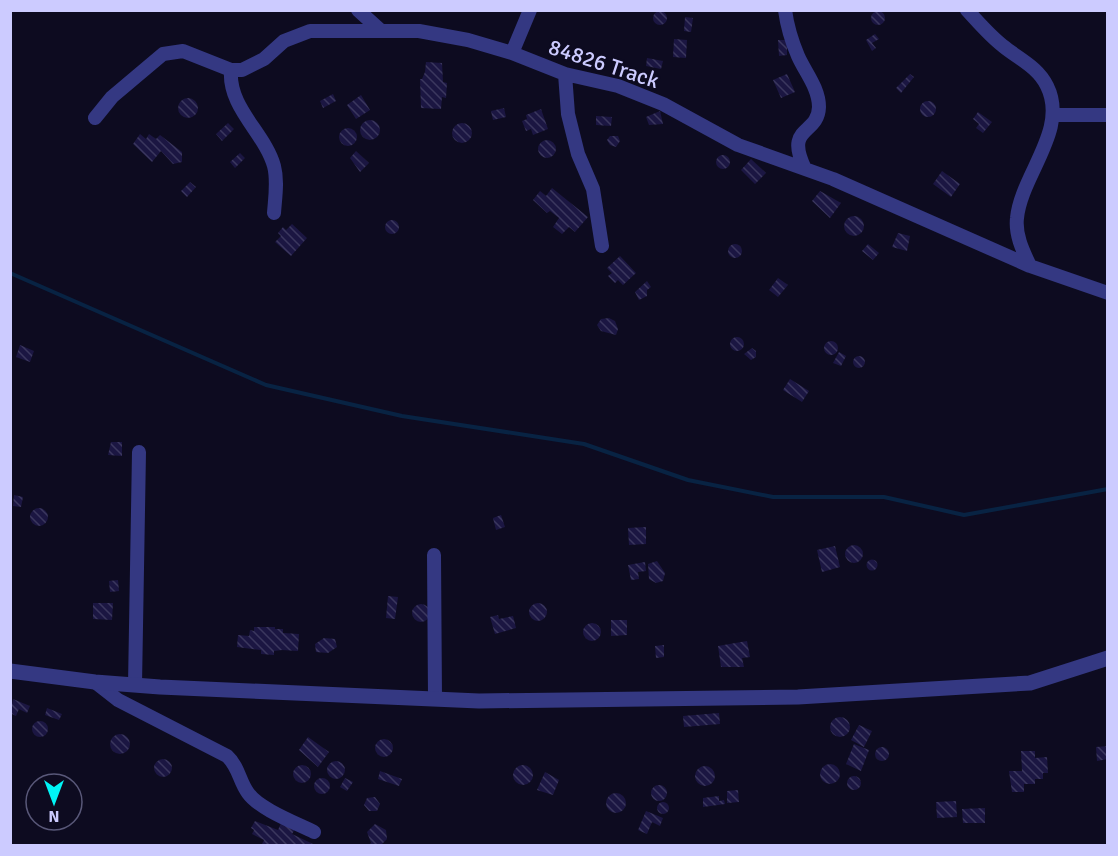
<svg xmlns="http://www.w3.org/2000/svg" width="1118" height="856" viewBox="0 0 1118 856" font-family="Signika,sans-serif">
	<defs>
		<pattern id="building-back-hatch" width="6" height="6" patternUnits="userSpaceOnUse" patternTransform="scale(1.5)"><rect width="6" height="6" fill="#1b1642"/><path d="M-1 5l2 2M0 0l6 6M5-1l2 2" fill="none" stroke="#3b375e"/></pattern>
	</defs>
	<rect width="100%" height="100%" fill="#0d0b20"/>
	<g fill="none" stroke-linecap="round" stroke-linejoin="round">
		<!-- stream -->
		<path stroke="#082343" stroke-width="4" d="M10 273 266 385 402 416 584 444 688 480 773 497H884L964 515 1108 489"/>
	</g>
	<!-- building -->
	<path fill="url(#building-back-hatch)" d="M871 18a7 7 0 1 1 14 0a7 7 0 1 1-14 0Z
		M653 18a7 7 0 1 1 14 0a7 7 0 1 1-14 0Z
		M685 17 693 18 691 32 684 31Z
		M875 34 879 39 872 43 876 48 872 51 866 40Z
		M674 39 687 40 686 58 673 57Z
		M778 40H787V55L779 56Z
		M647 58 663 61 661 69 646 66Z
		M426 62 442 63 443 82 447 83 446 98 442 97 441 109 421 108 420 79H422L425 72Z
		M787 74 795 92 781 98 773 80Z
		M910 74 914 77 901 93 896 88Z
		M333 94 336 101 323 108 320 101Z
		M361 95 370 110 356 119 347 105Z
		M178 108a10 10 0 1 1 20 0a10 10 0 1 1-20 0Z
		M920 109a8 8 0 1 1 16 0a8 8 0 1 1-16 0Z
		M504 108 506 117 493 120 491 111Z
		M541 109 548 129 533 135 531 129 526 131 522 121 527 119 526 115Z
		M660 111 663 124 649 125 646 117Z
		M978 112 992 122 983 133 976 128 979 124 973 119Z
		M596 116 612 117 611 126 596 125Z
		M360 130a10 10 0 1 1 20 0a10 10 0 1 1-20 0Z
		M452 133a10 10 0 1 1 20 0a10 10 0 1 1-20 0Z
		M228 123 234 129 222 141 216 134Z
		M339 137a9 9 0 1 1 18 0a9 9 0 1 1-18 0Z
		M140 134 146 139 149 134 156 139 160 135 182 152V162L173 164 161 151 152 162 133 144Z
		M610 136H618L620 141 616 147 610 145 607 140Z
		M538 149a9 9 0 1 1 18 0a9 9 0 1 1-18 0Z
		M356 151 369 163 360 172 350 158Z
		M240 153 245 158 235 168 230 162Z
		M716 162a7 7 0 1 1 14 0a7 7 0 1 1-14 0Z
		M751 159 766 173 755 184 741 170Z
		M942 171 960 184 951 197 933 184Z
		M190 182 196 187 187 197 181 191Z
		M552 188 588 217 575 232 569 227 562 234 553 227 559 218 550 211 547 213 533 200 540 191 546 196Z
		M820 191 841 203 830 218 812 201Z
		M844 226a10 10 0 1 1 20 0a10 10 0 1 1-20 0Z
		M385 227a7 7 0 1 1 14 0a7 7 0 1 1-14 0Z
		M292 224 307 238 291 256 275 242 281 236 278 233 283 227 286 230Z
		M898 233 910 236 907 251 892 247Z
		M868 244 879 253 873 260 862 251Z
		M728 251a7 7 0 1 1 14 0a7 7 0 1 1-14 0Z
		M620 256 636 273 623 285 618 280 615 283 608 276 612 273 607 268Z
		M778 278 788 285 778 297 769 290Z
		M647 281 651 287 647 290V296L639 300 635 292Z
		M609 318 615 321 618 329 616 335 601 331 597 325 601 319Z
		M730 344a7 7 0 1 1 14 0a7 7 0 1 1-14 0Z
		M824 348a7 7 0 1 1 14 0a7 7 0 1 1-14 0Z
		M20 345 34 351 30 362 16 357Z
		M752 348 756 351V357L751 360 744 354Z
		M839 352 846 356 841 366 833 363Z
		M853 362a6 6 0 1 1 12 0a6 6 0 1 1-12 0Z
		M790 379 809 391 802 402 783 390Z
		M111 442H122V456L108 455Z
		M14 495 23 497 21 507 13 506Z
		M30 517a9 9 0 1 1 18 0a9 9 0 1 1-18 0Z
		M501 515 505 527 496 530 493 518Z
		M646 527V544L629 545 628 528Z
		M845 554a9 9 0 1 1 18 0a9 9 0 1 1-18 0Z
		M835 546 840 567 822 572 817 550Z
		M866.5 565a5.5 5.5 0 1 1 11 0a5.5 5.5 0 1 1-11 0Z
		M657 561 665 573 663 581 656 583 649 579 648 564Z
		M645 562 646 571 638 572 639 579 631 580 628 565Z
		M118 580 119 591 110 592 109 581Z
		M388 596 398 597 395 619 386 618Z
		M529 612a9 9 0 1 1 18 0a9 9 0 1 1-18 0Z
		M93 603H113L112 620 93 619Z
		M412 613a9 9 0 1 1 18 0a9 9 0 1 1-18 0Z
		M498 615 499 619 513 616 516 628 495 634 490 617Z
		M611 620H627V635L611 636Z
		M583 632a9 9 0 1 1 18 0a9 9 0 1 1-18 0Z
		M254 627H275V629H283V633L299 634 298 651 282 650 274 651V655L261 654V650L237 647 238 635 249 636 250 630 254 631Z
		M324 638 335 639 337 647 328 653 316 652 315 644Z
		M747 641 750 657 742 658 744 667H721L718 646Z
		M664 645V657L656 658 655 646Z
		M13 699 30 706 27 713 19 709 16 716 10 713Z
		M47 708 62 714 59 720 45 715Z
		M719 713 720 724 684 727 683 716Z
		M830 727a10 10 0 1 1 20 0a10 10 0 1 1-20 0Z
		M32 729a8 8 0 1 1 16 0a8 8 0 1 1-16 0Z
		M859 725 872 731 864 747 851 740Z
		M110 744a10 10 0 1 1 20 0a10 10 0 1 1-20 0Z
		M308 737 329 752 318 767 299 750Z
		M375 748a9 9 0 1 1 18 0a9 9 0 1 1-18 0Z
		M854 744 869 750 861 771 846 764Z
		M1108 746V759L1097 761 1096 747Z
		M875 754a7 7 0 1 1 14 0a7 7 0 1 1-14 0Z
		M1021 751H1035V758L1047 757 1048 773H1043V779H1035V784H1024V792H1012L1009 771H1022Z
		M154 768a9 9 0 1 1 18 0a9 9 0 1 1-18 0Z
		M327 770a9 9 0 1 1 18 0a9 9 0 1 1-18 0Z
		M820 774a10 10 0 1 1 20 0a10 10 0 1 1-20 0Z
		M293 774a9 9 0 1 1 18 0a9 9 0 1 1-18 0Z
		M513 775a10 10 0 1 1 20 0a10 10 0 1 1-20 0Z
		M695 776a10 10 0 1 1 20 0a10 10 0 1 1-20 0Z
		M380 771 402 779 399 786 378 779Z
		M545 772 559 780 553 795 537 790Z
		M847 783a7 7 0 1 1 14 0a7 7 0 1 1-14 0Z
		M345 778 353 782 347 791 340 787Z
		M314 786a8 8 0 1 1 16 0a8 8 0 1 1-16 0Z
		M651 793a8 8 0 1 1 16 0a8 8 0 1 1-16 0Z
		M738 790 739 802 727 803V791Z
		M606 803a10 10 0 1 1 20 0a10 10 0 1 1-20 0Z
		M719 796V801L724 800 725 804 703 807V798Z
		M375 797 380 804 377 811H369L364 805 367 798Z
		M956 801 957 817 937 818 936 802Z
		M657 808a6 6 0 1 1 12 0a6 6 0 1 1-12 0Z
		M985 808V823H963L962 809Z
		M646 811 663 818 660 826 652 822 647 834 638 830Z
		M255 821 278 830 281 823 295 829 292 834 313 844 261 846 264 840 252 834 254 830 251 828Z
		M375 824 386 830 387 839 380 846H367L371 843 367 832Z"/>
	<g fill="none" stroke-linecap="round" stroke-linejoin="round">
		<!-- minor -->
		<path stroke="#343882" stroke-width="14" d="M358 10 379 29
			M785 10C787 25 792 42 798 56 805 72 819 88 819 107 818 136 784 125 805 169
			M967 10C979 23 990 36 1003 46 1019 59 1038 67 1047 86 1069 130 1021 175 1017 218 1015 235 1023 251 1030 266
			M512 53 530 10
			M231 70C228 108 265 133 274 166 278 181 275 198 274 213
			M565 74 568 114 578 154 593 189 602 246
			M1053 115H1108
			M95 118 112 97 163 54 183 51 231 70H242L264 59 284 41 310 31H419L468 40 512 53 565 74 618 86 663 104 738 145 833 179 1030 266 1108 293
			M434 555 435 698
			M95 682 118 700 227 756C239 767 239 781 248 793 259 809 296 823 314 832
			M135 685 139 452"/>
		<!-- tertiary -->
		<path stroke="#343882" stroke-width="15" d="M10 671 95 682 160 687 479 701 798 697 1030 683 1108 658"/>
	</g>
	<g text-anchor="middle" stroke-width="4.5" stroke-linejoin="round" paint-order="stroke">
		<!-- street labels -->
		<g font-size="22" fill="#cccbff" stroke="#0d0b20">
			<text transform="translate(604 63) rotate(18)" y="8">84826 Track</text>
		</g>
	</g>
	<!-- border -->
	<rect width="1118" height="856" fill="none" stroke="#cccbff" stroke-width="24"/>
	<!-- north arrow -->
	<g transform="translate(54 802) rotate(180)"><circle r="28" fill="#0d0b20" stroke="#595879" stroke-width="1.5"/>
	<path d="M0-4.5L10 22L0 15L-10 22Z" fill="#00f5f6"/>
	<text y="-9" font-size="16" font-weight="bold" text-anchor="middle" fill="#cccbff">N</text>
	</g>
</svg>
